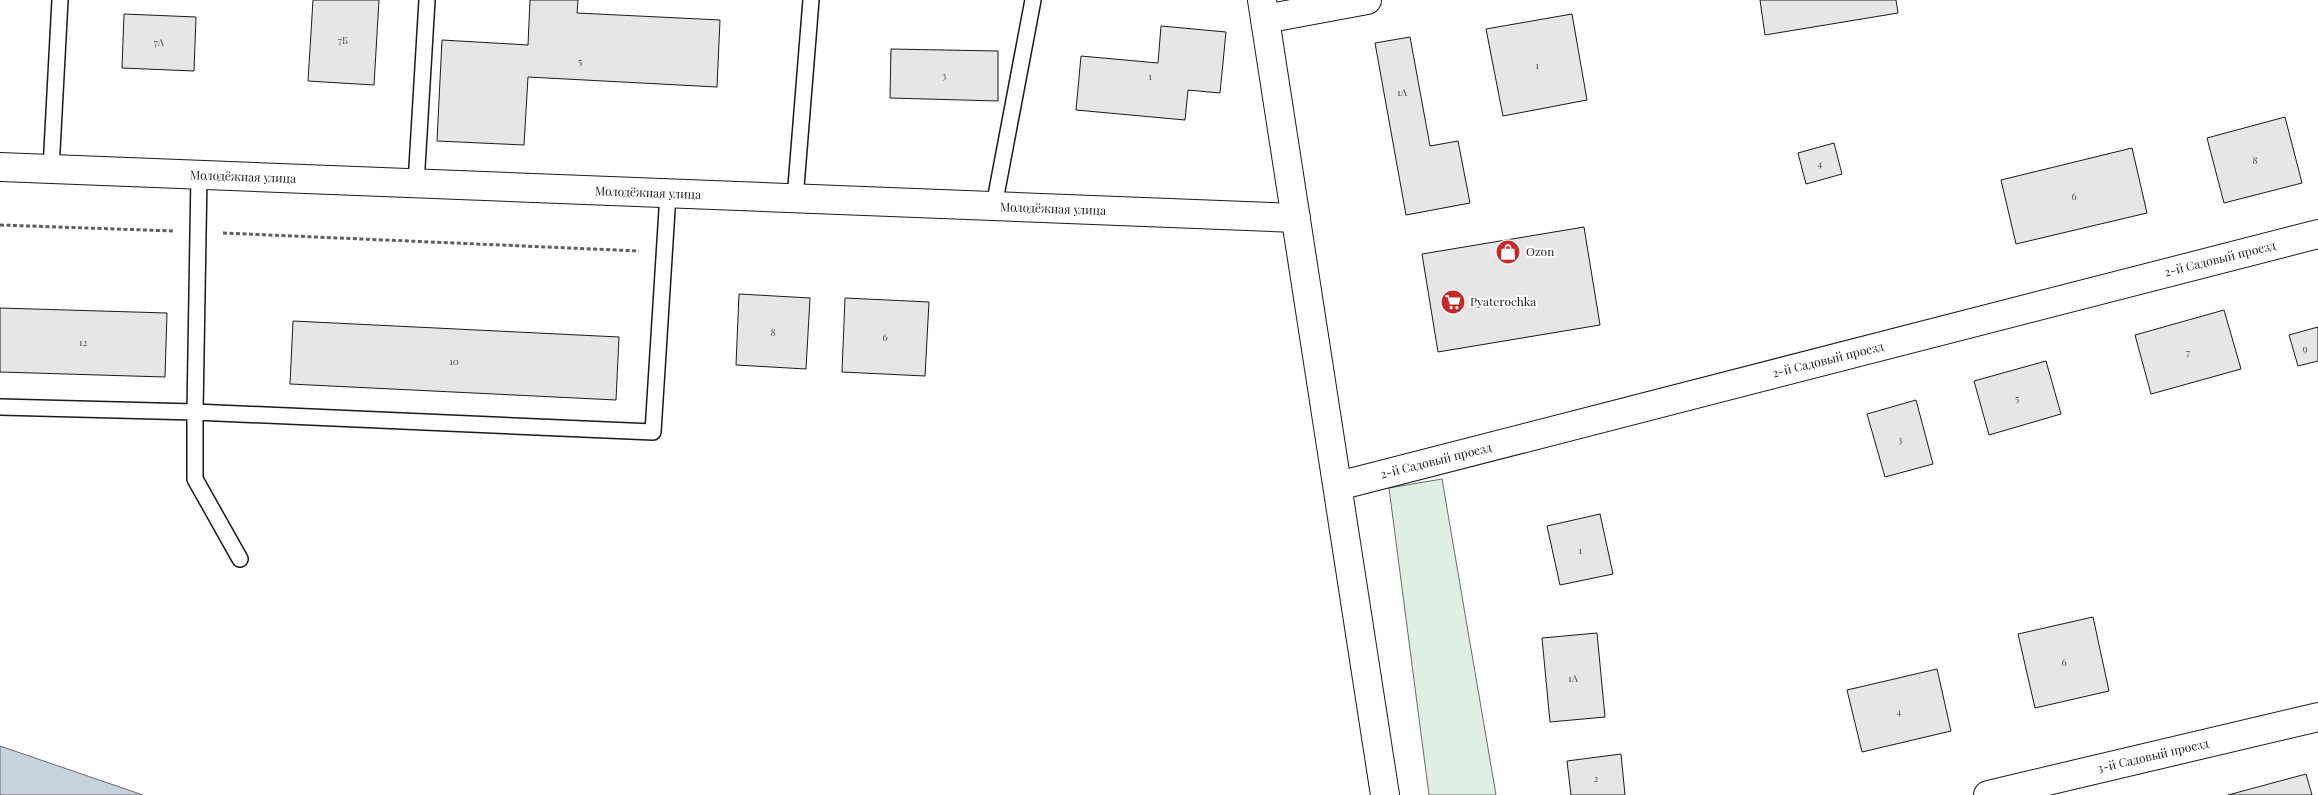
<svg xmlns="http://www.w3.org/2000/svg" width="2318" height="795" viewBox="0 0 2318 795" font-family="'Playfair Display',serif">
	<rect width="100%" height="100%" fill="#fff"/>
	<!-- green -->
	<path fill="#e0efe3" stroke="#6a6a6a" d="M1442 479 1496 795H1429L1389 488Z"/>
	<!-- water -->
	<path fill="#c6d2dc" stroke="#6a6a6a" d="M0 746 143 795H0Z"/>
	<!-- building -->
	<path fill="#e6e6e6" stroke="#1a1a1a" d="M313 0H379L374 85 308 81Z
		M530 0H578L577 13 720 20 717 87 528 77 524 145 437 141 442 40 528 45Z
		M1760 0H1896L1898 13 1765 35Z
		M124 14 196 17 194 71 122 68Z
		M1572 14 1587 100 1503 116 1486 29Z
		M1161 26 1226 32 1220 93 1188 90 1185 120 1076 110 1081 56 1158 63Z
		M1410 37 1430 146 1458 141 1470 203 1406 215 1375 43Z
		M891 49 998 51V101L890 98Z
		M2285 117 2302 183 2224 203 2207 138Z
		M1834 143 1842 174 1806 184 1798 153Z
		M2132 148 2147 213 2016 244 2001 180Z
		M1584 227 1600 325 1438 352 1422 254Z
		M739 294 810 298 806 369 736 365Z
		M845 298 929 302 925 376 842 372Z
		M0 308 167 313 165 377 0 372Z
		M2224 310 2241 369 2151 394 2135 335Z
		M293 321 619 337 616 400 290 384Z
		M2318 327V361L2298 366 2289 335Z
		M2046 361 2061 414 1989 435 1974 381Z
		M1916 400 1933 464 1885 477 1867 414Z
		M1600 514 1613 574 1560 585 1547 526Z
		M2093 617 2109 691 2035 708 2018 634Z
		M1597 633 1605 717 1550 722 1542 638Z
		M1937 669 1951 731 1862 752 1847 690Z
		M1621 754 1625 795H1571L1567 761Z
		M2306 774 2312 795H2228Z"/>
	<g fill="none" stroke-linecap="round" stroke-linejoin="round">
		<defs>
			<path id="service" d="M51 169 60 0
				M199 175 195 412 653 432 668 194
				M416 184 427 0
				M795 199 811 0
				M994 206 1033 0
				M0 407 195 412V479L240 559"/>
			<path id="minor" d="M1265 19 1367 0
				M0 167 1296 218
				M1338 486 2318 234
				M1988 795 2318 717"/>
			<path id="tertiary" d="M1262 0 1385 795"/>
		</defs>
		<!-- service casing -->
		<use href="#service" stroke="#1a1a1a" stroke-width="18"/>
		<!-- minor casing -->
		<use href="#minor" stroke="#1a1a1a" stroke-width="30"/>
		<!-- tertiary casing -->
		<use href="#tertiary" stroke="#1a1a1a" stroke-width="30"/>
		<!-- path -->
		<path stroke="#5f5f5f" stroke-width="3" stroke-dasharray="4 2.5" stroke-linecap="butt" d="M0 225 174 231
			M223 233 639 251"/>
		<!-- service -->
		<use href="#service" stroke="#fff" stroke-width="15"/>
		<!-- minor -->
		<use href="#minor" stroke="#fff" stroke-width="28"/>
		<!-- tertiary -->
		<use href="#tertiary" stroke="#fff" stroke-width="28"/>
	</g>
	<!-- icons -->
	<defs>
		<symbol id="shop-disc" viewBox="-11 -11 22 22"><circle r="9.5" fill="#c62828" stroke="#fff"/><path d="M-5-2.5h2.3a2.7 3.5 0 0 1 5.4 0H5L5.5 6h-11ZM-1.5-2.5h3a1.5 2.3 0 0 0-3 0Z" fill="#fff"/></symbol>
		<symbol id="supermarket-disc" viewBox="-11 -11 22 22"><circle r="9.5" fill="#c62828" stroke="#fff"/><path d="M-6-5.5h2.5l.6 2H6L4.5 2H-2.5L-4.4-4H-6ZM-1.5 3.2a1.3 1.3 0 1 0 .1 0ZM3 3.2a1.3 1.3 0 1 0 .1 0Z" fill="#fff"/></symbol>
	</defs>
	<g fill-rule="evenodd">
		<use href="#shop-disc" x="1494" y="238" width="28" height="28"/>
		<use href="#supermarket-disc" x="1439" y="288" width="28" height="28"/>
	</g>
	<g text-anchor="middle" stroke-width="4" stroke-linejoin="round" paint-order="stroke">
		<!-- number labels -->
		<g font-size="10" fill="#4d4d4d">
			<text x="343" y="44">7Б</text>
			<text x="159" y="46">7А</text>
			<text x="580" y="65">5</text>
			<text x="1537" y="69">1</text>
			<text x="944" y="79">3</text>
			<text x="1150" y="80">1</text>
			<text x="1402" y="96">1А</text>
			<text x="2255" y="164">8</text>
			<text x="1820" y="167">4</text>
			<text x="2074" y="200">6</text>
			<text x="773" y="336">8</text>
			<text x="885" y="341">6</text>
			<text x="83" y="346">12</text>
			<text x="2305" y="352">9</text>
			<text x="2188" y="356">7</text>
			<text x="454" y="365">10</text>
			<text x="2017" y="402">5</text>
			<text x="1900" y="443">3</text>
			<text x="1580" y="554">1</text>
			<text x="2064" y="666">6</text>
			<text x="1573" y="682">1А</text>
			<text x="1899" y="715">4</text>
			<text x="1596" y="782">2</text>
		</g>
		<!-- street labels -->
		<g font-size="12" fill="#1a1a1a" stroke="#fff">
			<text transform="translate(243 177) rotate(2)" y="4">Молодёжная улица</text>
			<text transform="translate(648 193) rotate(2)" y="4">Молодёжная улица</text>
			<text transform="translate(1053 209) rotate(2)" y="4">Молодёжная улица</text>
			<text transform="translate(2220 259) rotate(-14)" y="4">2-й Садовый проезд</text>
			<text transform="translate(1828 360) rotate(-14)" y="4">2-й Садовый проезд</text>
			<text transform="translate(1436 461) rotate(-14)" y="4">2-й Садовый проезд</text>
			<text transform="translate(2153 756) rotate(-13)" y="4">3-й Садовый проезд</text>
		</g>
		<!-- poi labels -->
		<g font-size="12" fill="#1a1a1a" stroke="#fff" text-anchor="start">
			<text x="1526" y="256">Ozon</text>
			<text x="1470" y="306">Pyaterochka</text>
		</g>
	</g>
</svg>
